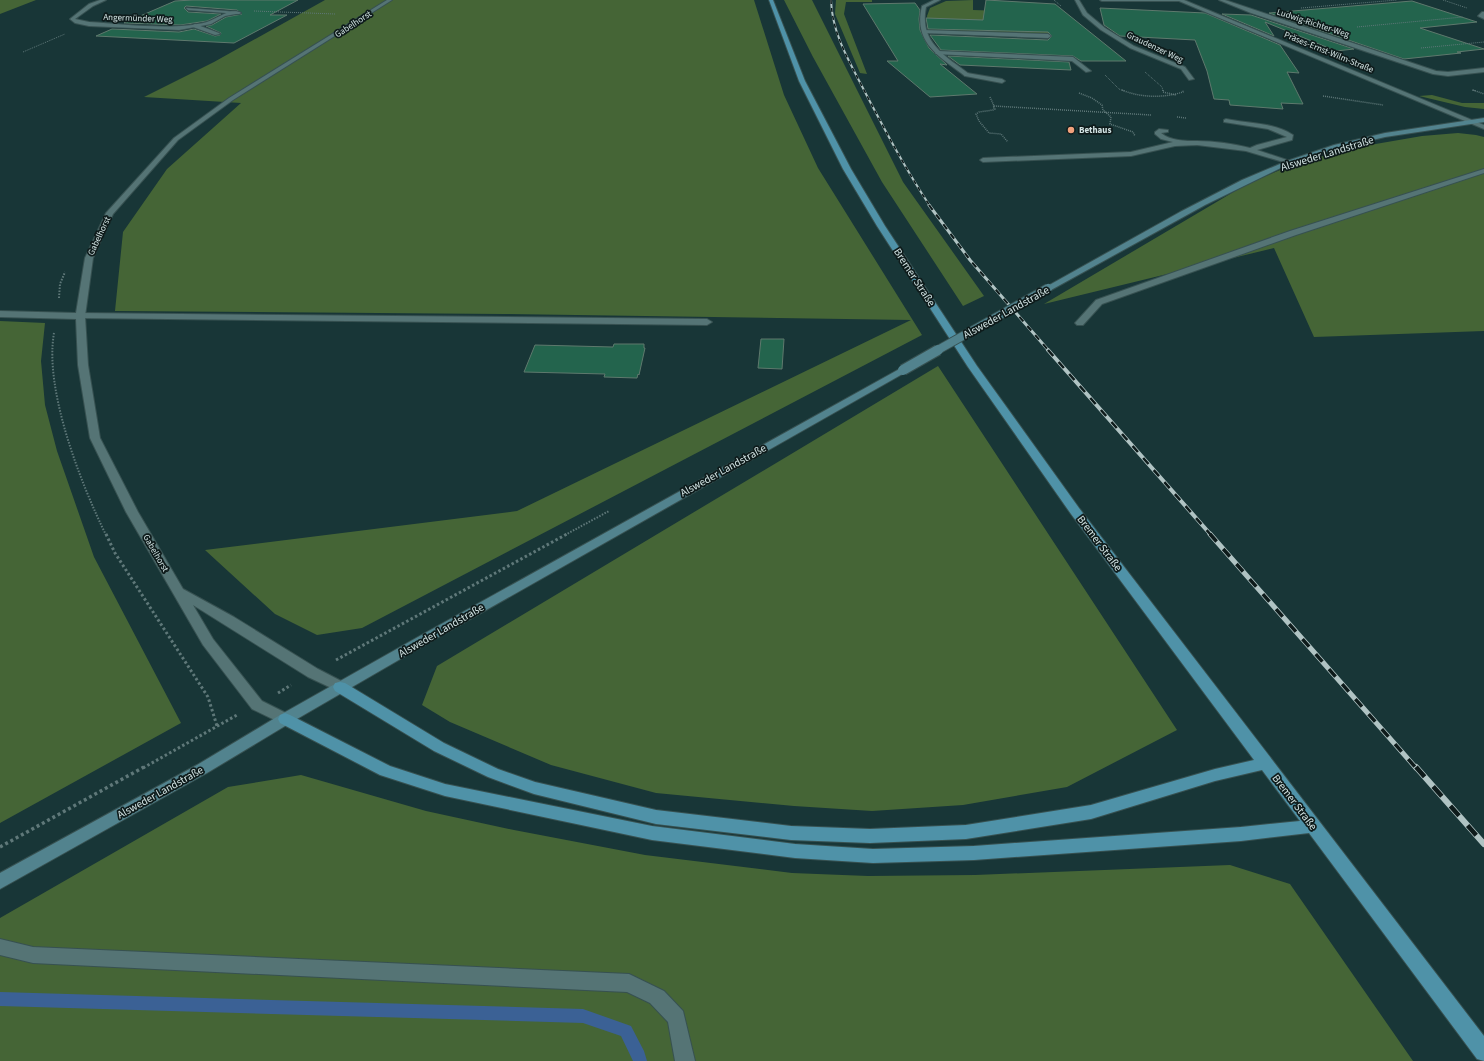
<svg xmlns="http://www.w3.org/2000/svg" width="1484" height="1061" viewBox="0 0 1484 1061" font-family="'Source Sans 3',sans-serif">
	<rect width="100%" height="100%" fill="#183637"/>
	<!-- green -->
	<path fill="#456536" d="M0 0H36L0 14Z
		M325 0H754L784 95 818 168 922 335 362 628 317 635 275 614 205 550 517 511 911 320 502 314 115 311 123 232 167 169 241 103 144 97 214 62Z
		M784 0H812L903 182 984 296 963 306 882 182 813 57Z
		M836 0H872V2H846L844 14 867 74 860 73 835 14Z
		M973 0V10L1037 12 1053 35 928 31 927 16 930 8 946 1Z
		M1432 95 1462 103H1484V109L1465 107 1419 96Z
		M1458 133 1476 135 1484 137V331L1314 337 1274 248 1044 304 1247 184 1299 162 1364 146 1422 136Z
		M0 321 45 323 41 361 45 405 57 451 94 557 181 723 0 823Z
		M938 366 1177 730 1067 787 963 805 872 811 794 806 656 793 551 765 450 722 422 705 437 666Z
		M301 775 426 811 514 830 645 855 792 873 868 876 975 875 1230 865 1290 884 1413 1061H0V918L228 787Z"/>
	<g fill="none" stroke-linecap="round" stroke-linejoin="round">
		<!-- stream -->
		<path fill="#3b6195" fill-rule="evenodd" d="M0 992 583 1009 631 1026 644 1051 647 1061H633L621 1036 583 1023 0 1006Z"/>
	</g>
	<!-- building -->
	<path fill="#23644d" stroke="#5e796d" d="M193 0H298L270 15H287L234 43 96 36 112 29 179 32 194 29 215 36 220 35 221 33 206 26 212 25 226 17 242 14 237 10 186 6 184 8 188 12 221 14 207 21 180 25 124 23 175 1Z
		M986 0 1055 4 1126 61H1081L1073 56 941 50 930 35 1048 40 1052 36 1048 32 928 29 926 18 983 20Z
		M1412 1 1477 22 1420 28 1484 49 1457 52 1461 53 1404 59 1269 13Z
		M915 3 920 10 919 19 920 30 929 48 947 65 940 64 977 94 930 97 887 61H898L863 4Z
		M1100 8 1205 13 1280 45 1299 73 1287 72 1303 104 1281 103 1283 109 1230 105 1229 100 1214 99 1207 71 1195 40 1120 36 1104 25Z
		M1222 14 1251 15 1354 49 1336 51 1265 22 1274 36Z
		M948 56 1069 62 1071 70 960 65Z
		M761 339H784L782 369 758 368Z
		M614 344H644V348H645L639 375 638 374 637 378 604 377 605 374 524 372 535 345 613 347Z"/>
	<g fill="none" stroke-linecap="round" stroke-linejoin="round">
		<defs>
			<path id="lane" d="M186 8 239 12 241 13 239 14 188 10Z
				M195 24 219 33 220 34 215 35 193 27V25Z
				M922 30 1048 34 1051 36 1048 38 924 33 922 32Z
				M938 51 1073 57 1091 71 1086 72 1072 61 936 54 935 53Z
				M967 73 1002 79 1005 81 1002 83 965 76 964 75Z
				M1226 119C1249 124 1273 122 1293 135L1292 140 1257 150 1293 162 1290 164 1246 151 1197 145 1175 146 1131 156 983 162 980 160 983 158 1131 152 1173 142 1161 139 1155 134V132L1159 129 1168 130V132L1161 133C1171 141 1185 141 1197 141 1214 141 1234 144 1250 148L1257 145 1287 137 1268 129 1224 122V120Z
				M80 313 707 319 712 322 707 325 77 318 75 316 77 314Z
				M0 939 33 947 629 974 664 991 683 1011 695 1061H675L668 1022 650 1003 627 992 33 963 0 955Z"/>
			<path id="street" d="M100 0H106L93 6 75 19 89 22C123 24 175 31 207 22 217 19 231 7 241 13L225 16 211 24 179 30 89 26 75 23 70 19 89 4Z
				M387 0H392L233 100 178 140 113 214 93 258 85 316 88 365 100 438 138 512 183 589 234 617 318 669 345 683 347 687 345 691 340 692 308 677 193 605 213 639 262 701 290 715 292 719 290 723 285 725 252 709 203 645 126 512 90 438 78 365 76 319 0 317V311L76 313 85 258 106 213 174 138 229 98Z
				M934 0H940L926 7C919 42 944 55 969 74V76H965C939 56 913 43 922 6Z
				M1075 0H1079L1087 13 1105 28 1134 46 1185 67 1194 79 1189 80 1181 69 1130 48 1101 30 1083 15Z
				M1100 0H1184L1484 125V129L1179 1H1102Z
				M1219 0H1225L1436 71 1448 72 1484 68V72L1448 76 1433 74 1251 13Z
				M1482 12H1484V19L1478 16Z
				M1484 169V173L1296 235 1102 304 1083 325H1077L1075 323 1096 300 1290 231Z"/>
			<path id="secondary" d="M1484 118V122L1385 137 1339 148 1291 163 1205 205 1051 290H1045L1044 288 1180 212 1242 180 1287 161 1334 145 1385 133Z
				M903 367 908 370 906 372 428 643 290 723 207 773 0 889V873L197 765 280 715 418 637Z"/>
			<path id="primary" d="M769 0H773L805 81 851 169 885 226 977 366 1079 508 1484 1036V1061L1477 1059 1309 833 1241 841 974 860 873 863 795 858 652 840 445 796 380 775 280 723 278 719 280 715 285 713 290 715 390 766 445 784 652 826 795 844 873 849 974 846 1241 827 1300 821 1262 770 1215 781 1091 819 966 839 870 843 791 840 656 824 534 794 488 777 434 751 335 691 333 687 335 683 340 682 345 683 444 743 498 769 535 782 656 810 791 826 870 829 966 825 1091 805 1215 769 1254 760 1071 514 968 367 877 226 843 169 799 81Z"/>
		</defs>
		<!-- lane casing -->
		<use href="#lane" stroke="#375151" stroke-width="2"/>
		<!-- street casing -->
		<use href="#street" stroke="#375151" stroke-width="2"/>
		<!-- secondary casing -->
		<use href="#secondary" stroke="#375151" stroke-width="2"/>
		<!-- primary casing -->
		<use href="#primary" stroke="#375151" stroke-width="2"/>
		<!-- path-far4 -->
		<path stroke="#5f7879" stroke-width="1" stroke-dasharray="1 1" stroke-linecap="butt" d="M1054 0 1061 6
			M1443 0 1467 8
			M1301 8 1397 0
			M254 11 335 14
			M1357 27 1463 17
			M1421 48 1484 42
			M23 52 65 34
			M1145 72 1162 87 1163 91
			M1105 75 1119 89 1124 91
			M1472 90 1476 91"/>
		<!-- path-far3 -->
		<path stroke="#5f7879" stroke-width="1.5" stroke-dasharray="1 1" stroke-linecap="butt" d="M1122 90C1141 98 1164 98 1183 92V90
			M1163 90V92L1176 95
			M1473 90 1484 94
			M1079 93 1092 98 1102 105 1103 110 1111 117 1110 124 1133 132 1135 136
			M1323 96 1383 105
			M990 97 994 106 1151 115
			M994 106 993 107 995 109 993 110 979 112 976 114 979 121 989 133 1001 134 1008 142
			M1177 117 1186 118"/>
		<!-- path-far2 -->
		<path stroke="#5f7879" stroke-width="2" stroke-dasharray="1.5 1.5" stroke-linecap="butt" d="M59 298 60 284 65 272
			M54 333C44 390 81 484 106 535
			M565 535 609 511"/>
		<!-- path-far1 -->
		<path stroke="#5f7879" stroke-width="3" stroke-dasharray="2.5 2.5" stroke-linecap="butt" d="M106 534 115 553 208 697 217 726
			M336 660 567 534
			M278 693 291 685
			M143 768 237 715"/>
		<!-- path -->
		<path stroke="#5f7879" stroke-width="3.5" stroke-dasharray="3 3" stroke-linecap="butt" d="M0 847 144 767"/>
		<!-- lane -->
		<use href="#lane" fill="#557475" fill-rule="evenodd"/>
		<!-- street -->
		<use href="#street" fill="#557475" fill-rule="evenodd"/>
		<!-- secondary -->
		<use href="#secondary" fill="#52838e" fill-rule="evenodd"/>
		<!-- primary -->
		<use href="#primary" fill="#4f92a8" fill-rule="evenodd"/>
		<defs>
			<path id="rail-far4" d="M831 0C832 35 851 64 866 94 886 132 906 170 930 206"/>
			<path id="rail-far3" d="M929 205 970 260 1049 351"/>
			<path id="rail-far2" d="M1048 350 1211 535"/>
			<path id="rail-far1" d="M1210 534 1416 768"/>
			<path id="rail" d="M1416 767 1484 844"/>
		</defs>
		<!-- rail-far4 casing -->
		<use href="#rail-far4" stroke="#b0c3c3" stroke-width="2"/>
		<!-- rail-far3 casing -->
		<use href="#rail-far3" stroke="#b0c3c3" stroke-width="3"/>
		<!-- rail-far2 casing -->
		<use href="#rail-far2" stroke="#b0c3c3" stroke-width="4"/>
		<!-- rail-far1 casing -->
		<use href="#rail-far1" stroke="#b0c3c3" stroke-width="5"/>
		<!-- rail casing -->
		<use href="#rail" stroke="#b0c3c3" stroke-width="6"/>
		<!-- rail-far4 -->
		<use href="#rail-far4" stroke="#0e1b1b" stroke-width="1.5" stroke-dasharray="4" stroke-linecap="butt"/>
		<!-- rail-far3 -->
		<use href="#rail-far3" stroke="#0e1b1b" stroke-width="2" stroke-dasharray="6" stroke-linecap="butt"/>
		<!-- rail-far2 -->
		<use href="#rail-far2" stroke="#0e1b1b" stroke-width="2.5" stroke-dasharray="8" stroke-linecap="butt"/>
		<!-- rail-far1 -->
		<use href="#rail-far1" stroke="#0e1b1b" stroke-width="3.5" stroke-dasharray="10" stroke-linecap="butt"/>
		<!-- rail -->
		<use href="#rail" stroke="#0e1b1b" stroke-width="4.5" stroke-dasharray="13" stroke-linecap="butt"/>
		<defs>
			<path id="secondary-bridge-far1" d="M936 351 1048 288"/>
			<path id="secondary-bridge" d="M903 370 938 350"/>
		</defs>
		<!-- secondary-bridge-far1 casing -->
		<use href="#secondary-bridge-far1" stroke="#375151" stroke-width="10" stroke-linecap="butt"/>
		<!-- secondary-bridge casing -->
		<use href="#secondary-bridge" stroke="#375151" stroke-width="12" stroke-linecap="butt"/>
		<!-- secondary-bridge-far1 -->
		<use href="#secondary-bridge-far1" stroke="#52838e" stroke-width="8"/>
		<!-- secondary-bridge -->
		<use href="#secondary-bridge" stroke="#52838e" stroke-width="10"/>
	</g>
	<!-- markers -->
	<circle fill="#f1a17c" stroke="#0e1b1b" stroke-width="1.5" cx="1071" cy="130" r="4"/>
	<g text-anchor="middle" stroke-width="3.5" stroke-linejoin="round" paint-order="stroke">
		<!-- far-street labels -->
		<g font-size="9" fill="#d3e4e4" stroke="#0e1b1b">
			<text transform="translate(138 18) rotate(2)" y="3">Angermünder Weg</text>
			<text transform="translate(1313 23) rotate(18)" y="3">Ludwig-Richter-Weg</text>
			<text transform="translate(353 24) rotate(-33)" y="3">Gabelhorst</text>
			<text transform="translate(1155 47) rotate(25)" y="3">Graudenzer Weg</text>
			<text transform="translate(1329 52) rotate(22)" y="3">Präses-Ernst-Wilm-Straße</text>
			<text transform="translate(99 236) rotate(-65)" y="3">Gabelhorst</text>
			<text transform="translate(156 553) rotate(60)" y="3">Gabelhorst</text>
		</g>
		<!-- far-poi labels -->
		<g font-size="9" font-weight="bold" fill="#d3e4e4" stroke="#0e1b1b" text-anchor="start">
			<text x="1079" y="133">Bethaus</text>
		</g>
		<!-- street labels -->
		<g font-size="11" fill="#d3e4e4" stroke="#0e1b1b">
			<text transform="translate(1327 153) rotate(-17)" y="4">Alsweder Landstraße</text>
			<text transform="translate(915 277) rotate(57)" y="4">Bremer Straße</text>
			<text transform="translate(1006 312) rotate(-29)" y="4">Alsweder Landstraße</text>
			<text transform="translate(723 470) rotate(-29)" y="4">Alsweder Landstraße</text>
			<text transform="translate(1100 543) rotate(53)" y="4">Bremer Straße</text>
			<text transform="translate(441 630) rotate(-30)" y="4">Alsweder Landstraße</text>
			<text transform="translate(160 792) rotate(-29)" y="4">Alsweder Landstraße</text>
			<text transform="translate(1295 802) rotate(53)" y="4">Bremer Straße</text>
		</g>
	</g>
</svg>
